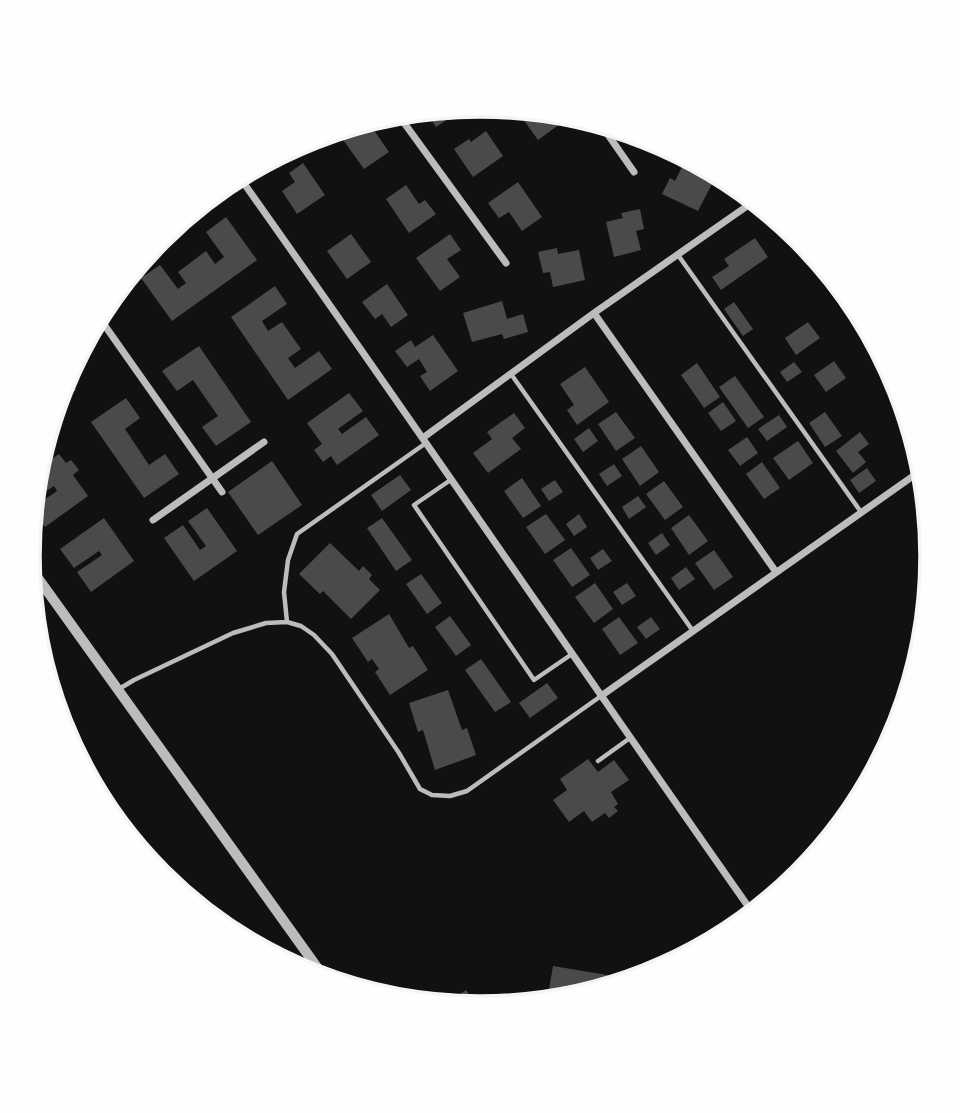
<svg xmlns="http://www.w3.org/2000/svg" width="960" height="1113" viewBox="0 0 960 1113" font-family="Lato,sans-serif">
	<rect width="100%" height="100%" fill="#111"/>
	<!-- building -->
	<path fill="#4a4a4a" d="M450 110 454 115 436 127 428 115Z
		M518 112 564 121 538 140Z
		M371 126 389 152 364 169 341 137 352 130Z
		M486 131 503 156 473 177 454 149 469 139 471 142Z
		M303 163 325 195 297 214 282 191 295 182 289 173Z
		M683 165 714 180 698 211 662 194 670 178 675 181Z
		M518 182 542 217 522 231 509 212 499 218 488 203Z
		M406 185 419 204 425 200 436 214 409 233 386 199Z
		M640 209 644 229 636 231 641 250 614 257 606 222 623 218 621 213Z
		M226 217 257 260 172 321 141 278 160 265 178 289 186 283 178 272 206 251 215 264 224 257 206 232Z
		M351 234 371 262 347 279 327 251Z
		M450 234 461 250 447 259 460 277 440 291 416 258Z
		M755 238 768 257 721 290 712 277 729 266 724 259Z
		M557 248 558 254 579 250 585 280 553 287 550 272 543 273 538 252Z
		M387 284 408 315 391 327 382 314 375 319 362 302Z
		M275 286 287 304 262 321 268 331 282 322 301 349 288 358 295 368 319 351 332 369 288 400 231 317Z
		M502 301 507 319 523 314 528 332 504 339 502 334 472 342 463 313Z
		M734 302 753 329 743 336 724 309Z
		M808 322 820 338 796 355 785 338Z
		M433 335 458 371 430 391 420 376 427 372 419 359 407 367 395 351 411 340 415 347Z
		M199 346 251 422 216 446 202 427 218 416 193 380 177 391 162 371Z
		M834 361 846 378 826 392 814 375Z
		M794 362 802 372 787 382 780 372Z
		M697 363 720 397 704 408 681 375Z
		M585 367 609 402 577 425 567 410 574 405 560 384Z
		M735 376 764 417 748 428 719 387Z
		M67 377 76 390 59 402 63 383Z
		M349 393 363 411 338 429 342 434 366 417 379 435 337 465 331 456 323 462 314 450 322 444 307 423Z
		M126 398 140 418 125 429 149 465 165 454 179 474 144 498 91 422Z
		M723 402 736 421 721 431 708 413Z
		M616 412 635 438 616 451 598 424Z
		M825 412 842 436 825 447 809 423Z
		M514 413 525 428 512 438 521 449 488 473 473 453 492 439 487 432Z
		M779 415 787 427 767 441 758 429Z
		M589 428 598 441 583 452 574 439Z
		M860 432 869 444 858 452 866 462 853 473 836 451Z
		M747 437 758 453 740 466 728 450Z
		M798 441 813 463 789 480 773 458Z
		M641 446 659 472 640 486 622 459Z
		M59 454 66 463 71 460 79 470 73 475 88 496 45 527 36 515 38 504 57 491 54 486 40 495 47 462Z
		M272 461 302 505 258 535 228 492Z
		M762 462 780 488 764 499 746 474Z
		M614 464 622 476 607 486 599 474Z
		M867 468 876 481 859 493 850 480Z
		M400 475 411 490 382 511 371 495Z
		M522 478 541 506 523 518 504 491Z
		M555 480 563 492 549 501 541 489Z
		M664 481 683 507 665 520 646 494Z
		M638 496 646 507 629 519 622 507Z
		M207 508 237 551 194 581 164 538 183 525 200 550 206 546 188 521Z
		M546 514 565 540 545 554 526 527Z
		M579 514 587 527 574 536 566 524Z
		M689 515 708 541 689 555 671 528Z
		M104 518 134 561 91 592 77 572 102 555 99 551 74 568 60 549Z
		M382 518 412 560 396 571 367 528Z
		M662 533 670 545 656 555 648 543Z
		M330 543 359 571 363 566 372 575 369 579 380 590 351 619 323 591 320 594 299 574Z
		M571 548 590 575 572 587 553 560Z
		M603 549 612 561 598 570 590 558Z
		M714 550 733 577 714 590 695 563Z
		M686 567 695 579 679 590 671 578Z
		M421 574 442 603 427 614 406 584Z
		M595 583 613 609 594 623 575 597Z
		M627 583 636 596 622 605 613 592Z
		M389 614 409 648 413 646 428 670 390 695 375 672 379 669 372 659 368 662 352 638Z
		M450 616 471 645 456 656 435 627Z
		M619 617 638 643 620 655 602 629Z
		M651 617 660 629 646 639 637 627Z
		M481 659 511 702 495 712 465 670Z
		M547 683 558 698 530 718 519 703Z
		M448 690 462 730 467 728 476 755 435 770 423 730 418 732 409 703Z
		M588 759 598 772 614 760 629 780 611 792 618 804 614 807 618 811 609 818 605 813 592 822 584 811 569 822 553 800 567 790 560 779Z
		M553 966 619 977 618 981 548 995Z
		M466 990 479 1008 449 1002Z"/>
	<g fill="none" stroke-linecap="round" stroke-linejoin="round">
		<!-- service -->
		<path stroke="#bcbcbc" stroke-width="4.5" d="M678 255 861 512
			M511 374 693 631
			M426 443 297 534 288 560 284 592 287 622 301 626 314 635 332 654 399 753 420 789 432 795 450 796 467 791 601 696
			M452 479 414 505 534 680 572 654
			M119 689 134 680 233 633 266 623 287 622
			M598 761 630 738"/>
		<!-- minor -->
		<path stroke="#bcbcbc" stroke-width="7" d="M402 120 506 263
			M604 129 634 172
			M243 182C414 423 580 667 750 909
			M594 313 776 572
			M103 323 222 492
			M424 437 594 313 750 204
			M153 520 264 442
			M601 696 916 474"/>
		<!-- tertiary -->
		<path stroke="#bcbcbc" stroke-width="10" d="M30 567 324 977"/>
	</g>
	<!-- crop -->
	<path d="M0 0H960V1113H0ZM479 117H481A439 439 0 0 1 920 556V557A439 439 0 0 1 481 996H479A439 439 0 0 1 40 557V556A439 439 0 0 1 479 117Z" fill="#fefefe" fill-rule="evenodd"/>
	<path fill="none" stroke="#f5f5f5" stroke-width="3.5" d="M479 117H481A439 439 0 0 1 920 556V557A439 439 0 0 1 481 996H479A439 439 0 0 1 40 557V556A439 439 0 0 1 479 117Z"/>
</svg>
